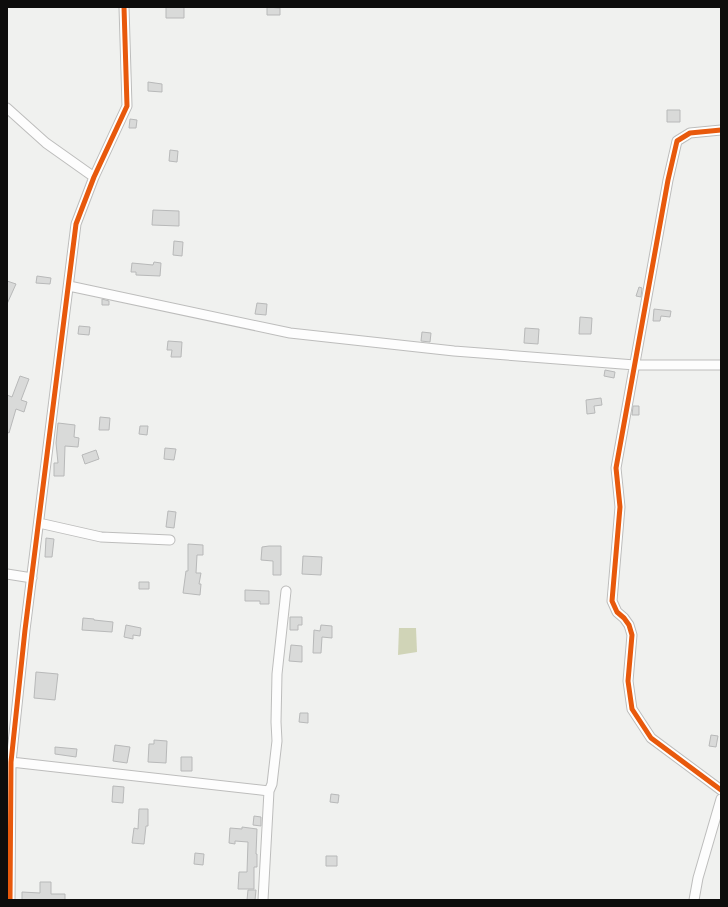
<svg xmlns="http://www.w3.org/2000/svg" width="728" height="907" viewBox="0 0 728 907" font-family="Helvetica,sans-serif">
	<rect width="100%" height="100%" fill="#f0f1ef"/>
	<!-- water -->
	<path fill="#d0d4b7" d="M399 628H416L417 652 398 655Z"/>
	<!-- building -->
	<path fill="#d9dad9" stroke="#b8b9b9" d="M166 7H184V18H166Z
		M267 7 280 8V15H267Z
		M148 82 162 84V92L148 91Z
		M667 110H680V122H667Z
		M130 119 137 120 136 128H129Z
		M170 150 178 151 177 162 169 161Z
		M153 210 179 211V226L152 225Z
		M174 241 183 242 182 256 173 255Z
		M154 262 161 263 160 276 136 275V272H131L132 263 153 265Z
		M37 276 51 278 50 284 36 283Z
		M7 281 16 284 7 304Z
		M639 287 642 288 641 297 636 296Z
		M102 299 109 301V305H102Z
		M257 303 267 304 266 315 255 314Z
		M654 309 671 311 670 317 661 316 660 321H653Z
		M580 317 592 318 591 334H579Z
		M79 326 90 327 89 335 78 334Z
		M525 328 539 329 538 344 524 343Z
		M422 332 431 333 430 342 421 341Z
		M168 341 182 342 181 357H171L172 350H167Z
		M605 370 615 372 614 378 604 376Z
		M20 376 29 379 21 400 27 402 24 412 16 409 9 433 7 432V395L12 397Z
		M601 398 602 405 594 406 595 413 587 414 586 400Z
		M633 406H639V415H632Z
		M100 417 110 418 109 430H99Z
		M58 423 75 425 74 437 79 438 78 447 65 446 64 476H54V463H58L56 443Z
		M140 426H148L147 435 139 434Z
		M165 448 176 449 174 460 164 459Z
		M96 450 99 459 85 464 82 455Z
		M168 511 176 512 174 528 166 527Z
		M46 538 54 539 52 557H45Z
		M188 544 203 545V555H197L196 573H201L199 584H201L200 595 183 593 186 571H188Z
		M269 546H281V575H273V561L261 560 262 547Z
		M303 556 322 557 321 575 302 574Z
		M139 582H149V589H139Z
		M245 590 269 591V604H260V601H245Z
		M290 617H302V625H298V630H290Z
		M83 618 94 619V620L113 622 112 632 82 630Z
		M126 625 141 628 140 636 133 635V639L124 637Z
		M321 625 332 626V638L322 637 321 653H313L314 630 320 631Z
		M291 645 302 646V662L289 661Z
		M36 672 58 674 55 700 34 698Z
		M300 713H308V723L299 722Z
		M711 735 718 736 716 747 709 746Z
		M154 740 167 741 166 763 148 762 149 744H154Z
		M115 745 130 747 127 763 113 761Z
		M55 747 77 749 76 757 55 754Z
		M181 757H192V771H181Z
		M113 786 124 787 123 803 112 802Z
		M331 794 339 795 338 803 330 802Z
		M139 809H148V826H146L144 844 132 843 134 828 138 829Z
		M254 816 261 817V826L253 825Z
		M242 827 257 829 256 854H257V867H254V889H238L239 872H247L248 842 235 841V844L229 843 230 828 242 829Z
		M195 853 204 854 203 865 194 864Z
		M326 856H337V866H326Z
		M40 882H51V894H65V900H22V892L40 893Z
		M248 890H256L255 900H247Z"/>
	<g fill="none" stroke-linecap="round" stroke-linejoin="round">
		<defs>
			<path id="street" d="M7 108 46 143 94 177
				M721 130 690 133 677 141 668 180 616 468 620 507 612 601 617 612 624 618 629 625 632 635 628 681 632 709 651 738 721 790
				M69 286 290 333 454 351 635 365H721
				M39 523 101 537 170 540
				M7 574 32 578
				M11 762 269 791
				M10 900 11 762 25 630 76 224 94 177 127 106 124 7
				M263 900 269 791 272 784 277 741 276 722 277 674 286 591
				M694 900 698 878 721 799"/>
		</defs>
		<!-- street casing -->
		<use href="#street" stroke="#bdbdbc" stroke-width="11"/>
		<!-- street -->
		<use href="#street" stroke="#fdfdfd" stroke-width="9"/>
		<defs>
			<path id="cycleway" d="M721 130 690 133 677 141 668 180 616 468 620 507 612 601 617 612 624 618 629 625 632 635 628 681 632 709 651 738 721 790
				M10 900 11 762 25 630 76 224 94 177 127 106 124 7"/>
		</defs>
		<!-- cycleway casing -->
		<use href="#cycleway" stroke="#fffffd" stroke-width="8"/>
		<!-- cycleway -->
		<use href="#cycleway" stroke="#e8590c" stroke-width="5"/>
	</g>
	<!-- border -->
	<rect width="728" height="907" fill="none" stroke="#0d0d0c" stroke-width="16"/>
</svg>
